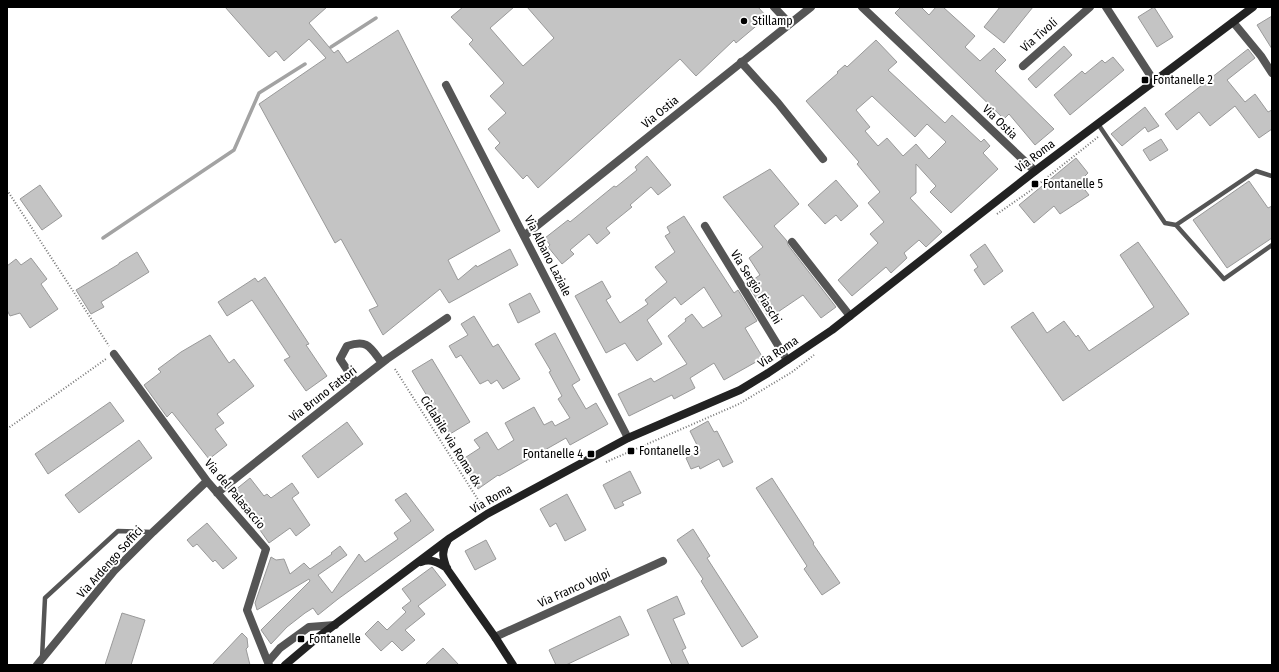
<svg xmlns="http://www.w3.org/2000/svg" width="1279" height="672" viewBox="0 0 1279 672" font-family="'Fira Sans Condensed',sans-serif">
	<rect width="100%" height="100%" fill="#fff"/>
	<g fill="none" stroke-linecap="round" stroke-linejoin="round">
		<!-- stream -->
		<path stroke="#a3a3a3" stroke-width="3.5" d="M331 47 376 18
			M103 238 234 150 259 93 305 64"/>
	</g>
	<!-- building -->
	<path fill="#c4c4c4" stroke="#999" fill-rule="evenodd" d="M225 7H327L309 23 334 53 338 50 347 63 398 30 500 231 448 260 458 280 476 265 477 267 510 249 518 265 449 303 440 289 383 335 369 310 378 306 341 239 335 243 259 104 326 58 309 39 284 61 276 51 269 57Z
		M463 7H514L490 28 523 66 554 38 527 7H758L767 17 736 43 734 40 696 76 680 59 538 188 527 175 523 179 495 148 500 143 488 129 506 113 490 96 504 83 469 44 473 40 451 17Z
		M901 7H921L929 15 936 7H943L975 36 965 47 980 61 994 48 1006 60 995 71 1054 129 1035 145 1009 114 1004 119 895 13Z
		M1000 7H1033L1004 43 984 27Z
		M1154 7 1173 37 1157 47 1138 17Z
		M1272 16V49L1257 25Z
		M876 40 897 62 888 70 945 123 952 115 981 142 984 139 990 146 983 153 998 169 951 213 930 192 936 186 916 164V193L910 198 942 232 926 247 919 240 904 253 907 258 891 273 886 267 852 296 838 280 878 243 870 234 884 222 868 203 880 192 857 164 859 162 806 101 838 73 837 72 845 65 847 67ZM872 96 915 137 927 124 946 142 929 159 916 144 903 156 887 138 878 146 865 131 870 127 856 110Z
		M1064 46 1072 55 1036 88 1028 79Z
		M1248 49 1255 58 1227 80 1245 102 1255 94 1268 112 1272 110V129L1259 138 1235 106 1210 126 1199 112 1177 130 1165 114Z
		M1113 57 1124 70 1070 115 1054 95 1082 71 1085 74 1102 60 1105 63Z
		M1145 107 1159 126 1148 132 1145 127 1122 146 1111 134Z
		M1161 139 1168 150 1150 161 1143 150Z
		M647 156 671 185 658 195 651 187 630 205 632 207 606 228 610 233 597 244 589 234 570 250 574 254 562 264 548 247 550 245 545 238 568 220 570 222 614 186 616 187 637 170 635 167Z
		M1076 158 1088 173 1084 177 1087 180 1081 185 1089 195 1060 214 1054 206 1034 223 1019 205Z
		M770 169 799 204 774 226 787 241 788 245 836 307 821 318 803 295 769 318 747 284 760 275 749 258 763 247 723 197Z
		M836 180 858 206 841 221 836 215 825 224 808 205Z
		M1249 181 1268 208 1272 206V238L1227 268 1193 220Z
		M40 185 62 216 42 230 20 199Z
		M684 216 734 293 738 290 757 321 745 328 763 358 724 380 714 363 690 378 695 388 674 399 672 395 629 416 618 394 651 378 654 382 687 364 668 336 686 321 685 319 692 314 703 328 722 316 704 287 681 305 675 297 647 320 662 344 637 361 625 343 606 353 575 296 602 281 611 297 606 300 620 323 648 304 645 300 667 282 655 267 675 252 665 236 670 233 667 227Z
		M1138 242 1189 314 1063 401 1011 327 1033 312 1047 333 1064 321 1076 337 1078 335 1089 351 1154 307 1120 255Z
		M985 244 1003 271 984 285 974 270 978 267 970 255Z
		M137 252 149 272 101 302 104 307 91 314 76 290 119 264V263Z
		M31 258 47 279 41 284 58 309 30 328 20 313 10 316 7 310V266L16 259 21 265Z
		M265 277 309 344 306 345 327 376 306 391 284 360 290 357 252 300 227 316 218 302 255 278 258 282Z
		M530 293 540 312 518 323 509 304Z
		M474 316 493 347 498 344 520 379 503 389 497 380 491 384 488 380 480 384 461 355 456 358 449 346 468 335 461 324Z
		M555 333 580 380 572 385 586 409 596 403 608 424 570 445 566 438 499 476 498 475 478 489 460 461 480 448 474 440 487 432 498 450 514 440 505 423 534 407 544 425 552 421 555 426 570 418 558 399 562 396 549 372 551 371 535 344Z
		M210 335 229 363 234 359 254 386 217 414 224 423 215 429 227 445 209 459 172 412 167 417 144 385 161 372 158 369 181 352Z
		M432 359 470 422 450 434 412 371Z
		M110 402 124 421 48 474 35 454Z
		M708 421 714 432 717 431 733 462 723 467 719 459 700 469 699 466 691 469 686 458 700 451 690 431Z
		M347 422 363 444 318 478 302 456Z
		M139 440 152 458 79 513 65 495Z
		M630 471 641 493 622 502 624 505 615 509 603 485Z
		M250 478 264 496 267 494 271 498 292 483 299 493 292 498 310 525 296 536 290 528 269 543 246 510 248 509 234 491Z
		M772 478 814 543 813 544 840 583 822 595 804 569 807 566 756 488Z
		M406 493 434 530 338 599 318 615 313 608 305 613 287 627 271 644 261 630 310 581 309 579 257 610 255 603 271 557 276 560 284 559 290 574 304 563 310 569 332 554 331 553 340 546 347 555 318 575 332 593 359 554 365 562 398 539 394 533 411 521 395 500Z
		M567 494 586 530 565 541 556 523 550 527 540 509Z
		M207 523 237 558 223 569 215 560 213 562 197 544 193 547 187 540Z
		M693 529 710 556 707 558 758 637 742 647 701 581 703 579 677 540Z
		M486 540 496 559 475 570 465 551Z
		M432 567 446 585 418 606 425 614 405 630 415 640 402 651 392 641 381 651 365 634 378 621 387 630 406 612 402 608 411 601 402 589Z
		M677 596 685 614 673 619 686 648 682 650 689 665H672L647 610Z
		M122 613 145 620 131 665H105Z
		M620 616 629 635 566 665H556L549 650Z
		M242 633 247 638 248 647 246 649 250 665H212Z
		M443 648 459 665H425Z"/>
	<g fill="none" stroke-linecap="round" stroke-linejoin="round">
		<!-- path -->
		<path stroke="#777" stroke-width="2" stroke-dasharray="1 2" stroke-linecap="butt" d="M7 190 109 346
			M997 214 1030 191 1098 137
			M395 369 482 506
			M7 429 106 359
			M606 462 739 404 792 372 814 355"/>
		<!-- service -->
		<path stroke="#555" stroke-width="4.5" d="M1098 124 1165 223 1176 225 1256 171 1272 176
			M1176 225 1224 279 1272 245
			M42 658 45 598 118 531 153 532"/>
		<!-- minor -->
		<path stroke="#555" stroke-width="8" d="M774 7 789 23
			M862 7 1035 171
			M1106 7 1154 81
			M1233 22 1261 56 1272 73
			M741 62 778 103 823 159
			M1023 66 1090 7
			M446 85 628 438
			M705 226 787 360
			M524 236 811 7
			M792 242 850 316
			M114 354 207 481 266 549 247 610 269 665
			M356 383 340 359 347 346C368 339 370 347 382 363
			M217 493 356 383 387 359 447 318
			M495 637 663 561
			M268 662 280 648 309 627 335 625
			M37 665 114 571 153 532 207 481"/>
		<!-- secondary -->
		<path stroke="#222" stroke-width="8" d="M447 542C441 552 443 558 447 569L495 637 513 665
			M421 562C431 558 439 563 447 568
			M285 665 317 638 450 538 487 514 628 438 740 390 768 373 832 330 1035 171 1253 7"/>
	</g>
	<!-- markers -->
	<g fill="#000" stroke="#fff" stroke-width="1.5">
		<circle cx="744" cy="21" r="4"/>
		<rect x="1141" y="76" width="8" height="8" rx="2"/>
		<rect x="1031" y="180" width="8" height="8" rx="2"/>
		<rect x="627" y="447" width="8" height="8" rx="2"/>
		<rect x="587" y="450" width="8" height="8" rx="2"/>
		<rect x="297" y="635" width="8" height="8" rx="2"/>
	</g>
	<g text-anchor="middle" stroke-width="4" stroke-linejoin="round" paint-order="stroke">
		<!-- poi labels -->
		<g font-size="12" fill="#000" stroke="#fff" text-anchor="start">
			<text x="752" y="25">Stillamp</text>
			<text x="1153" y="84">Fontanelle 2</text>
			<text x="1043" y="188">Fontanelle 5</text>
			<text x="639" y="455">Fontanelle 3</text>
			<text x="583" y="458" text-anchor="end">Fontanelle 4</text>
			<text x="309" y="643">Fontanelle</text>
		</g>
		<!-- street labels -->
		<g font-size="12" fill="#000" stroke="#fff">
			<text transform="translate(1039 35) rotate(-41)" y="4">Via Tivoli</text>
			<text transform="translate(660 112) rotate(-39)" y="4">Via Ostia</text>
			<text transform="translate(1000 122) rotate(44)" y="4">Via Ostia</text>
			<text transform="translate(1035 156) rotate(-37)" y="4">Via Roma</text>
			<text transform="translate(548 256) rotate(63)" y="4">Via Albano Laziale</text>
			<text transform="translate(756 287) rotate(58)" y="4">Via Sergio Fiaschi</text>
			<text transform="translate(778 352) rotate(-34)" y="4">Via Roma</text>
			<text transform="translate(323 394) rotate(-38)" y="4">Via Bruno Fattori</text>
			<text transform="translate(451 441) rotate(58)" y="4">Ciclabile via Roma dx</text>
			<text transform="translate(235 494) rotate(50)" y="4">Via del Palasaccio</text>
			<text transform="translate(491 499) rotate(-30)" y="4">Via Roma</text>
			<text transform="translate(110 562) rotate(-48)" y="4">Via Ardengo Soffici</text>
			<text transform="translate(574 588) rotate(-24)" y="4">Via Franco Volpi</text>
		</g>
	</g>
	<!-- border -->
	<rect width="1279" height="672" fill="none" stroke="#000000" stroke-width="16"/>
</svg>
